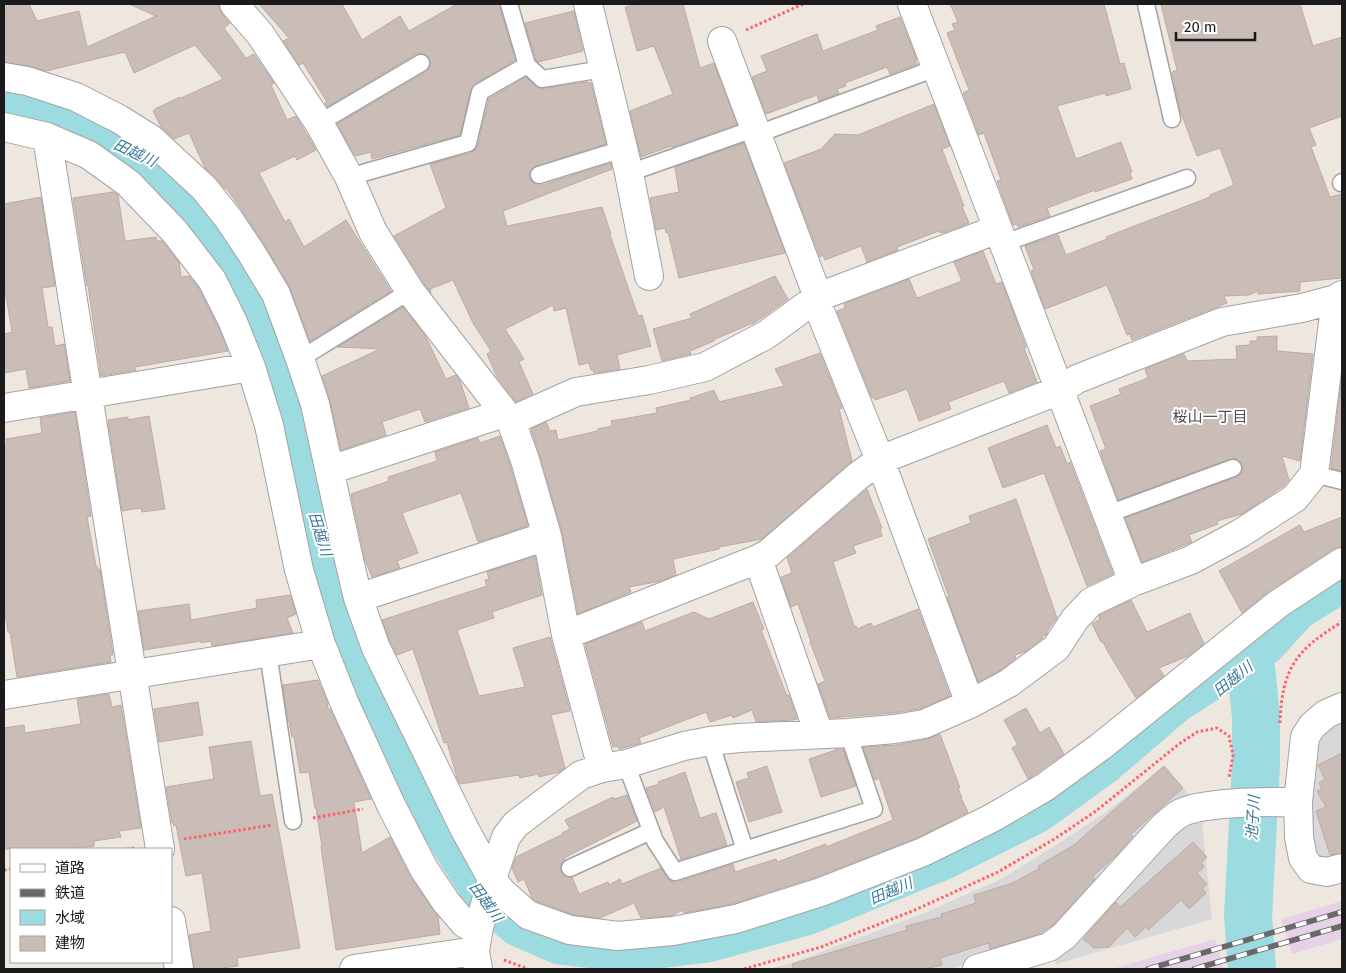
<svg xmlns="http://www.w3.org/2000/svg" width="1346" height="973" viewBox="0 0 1346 973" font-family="'Fira Sans','Noto Sans JP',sans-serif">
	<rect width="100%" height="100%" fill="#eee7e0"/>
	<!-- residential -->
	<path fill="#d9d8d8" d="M1342 717V857L1327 862 1314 855 1311 839 1312 748 1317 735Z
		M1164 766 1192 798 1046 940 950 969H767L789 964 922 914 999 880 1050 849 1105 813Z
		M1202 822 1212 919 1056 964 1054 957 1168 836 1184 825Z"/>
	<!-- industrial -->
	<path fill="#e7d1e7" d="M1342 901V939L1292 954 1281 919Z
		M1215 939 1224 969H1112Z"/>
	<!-- water -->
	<path fill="#9cdbdf" d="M4 89 73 107 121 132 168 166 207 208 268 304 288 358 392 710 429 790 453 837 509 915 549 937 604 947 938 858 1252 640 1331 583 1342 577V606L1311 625 1279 660 1188 719 1117 780 1048 830 952 878 814 934 712 962 655 969H598L554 964 506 943 490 929 467 906 423 837 388 764 350 685 321 604 255 344 235 294 194 235 167 203 120 163 65 128 4 113Z"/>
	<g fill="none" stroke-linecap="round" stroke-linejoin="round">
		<!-- river -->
		<path stroke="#9cdbdf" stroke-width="48" d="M1251 667 1256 717V765L1248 916 1252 969"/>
	</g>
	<!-- building -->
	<path fill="#cabcb6" stroke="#c0aaa1" d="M4 4H29L37 21 79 11 87 47 156 16 129 4H219V7L222 14 230 23 224 28 246 58 254 54 274 83 271 85 287 120 296 116 316 150 297 160 295 156 259 173 285 222 289 219 304 247 346 220 391 291 310 341 289 286 265 246 241 209 226 188 225 189 215 177 205 168 189 133 174 139 161 127 153 111 155 110V109L180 97 181 98 223 79 195 45 134 73 125 52 46 71 30 66 4 62Z
		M259 4H342L362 40 400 16 409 31 457 4H499L515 60 472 86 460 135 372 159 371 152 355 156 337 124 426 72 429 68 431 63 429 58 425 54 421 53 416 54 327 107 325 103 327 102 303 63 299 65 283 41 289 38Z
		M637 4H683L700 68 714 63 737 124 672 147 671 146 641 157 630 111 673 94 654 46 637 51 625 7Z
		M950 4H1104L1120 64 1124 63 1131 89 1106 96 1105 93 1057 106 1076 159 1121 142 1132 172 1130 173 1132 179 1095 192V190L1047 208 1050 216 1018 227 1017 224 1013 225 997 181 1001 180 984 133 979 135 963 93 969 90 947 33 955 30 952 24 958 22Z
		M1161 4H1300L1313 46 1342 37V116L1309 128 1316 145 1311 147 1330 197 1342 194V278L1300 282V291L1258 294V291L1249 295 1224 296 1227 303 1132 340 1130 334 1127 335 1107 285 1045 309 1031 271 1034 270 1025 246 1058 235 1066 255 1107 239 1106 237 1210 197V195L1234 185 1220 148 1197 156 1180 110 1172 72 1177 70Z
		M574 11 583 51 538 62 536 60 525 23Z
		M900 17 917 60H915L917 64 890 74 887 67 845 83 846 86 837 89 839 93 819 101 817 95 766 114 752 77 767 71 761 56 817 34 823 51 878 30 876 26Z
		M526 77 540 89 587 82 591 83 606 144 536 166 531 169 529 172V177L532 182 536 185H542L611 163 612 169 503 211 507 226 602 207 611 234 610 235 638 316 642 315 651 346 617 355 620 369 594 373 593 370H591L589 363 579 365 566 308 554 311 553 305 505 329 524 359 519 362 533 394 516 402 497 377 487 354 491 351 473 323 453 280 430 289 431 293 423 282 394 236 446 208 430 164 471 153 475 150 478 145 489 99Z
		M934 104 950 146 942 149 964 206 962 207 969 223 943 233V232L940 233 939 231 897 247 898 250 867 262 861 246 825 260 823 255 820 257 784 163 821 149 835 134 858 135Z
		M744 143 785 253 679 278 668 232 666 233 665 228 656 230 650 198 679 192 675 167Z
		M113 192 118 195 125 241 156 237 157 241H162L163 242 179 262 181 277 189 276 199 288 219 328 228 351 135 367 136 370 101 376 88 285 87 286 86 281 73 198Z
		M41 197 55 286 42 288 48 327H52L55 346 64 344 70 381 29 388 26 369 4 373V334L12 332 4 284V204Z
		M983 251 996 284 1002 282 1026 347 1024 348 1037 382 1009 393 1004 381 948 402 951 409 919 421 907 389 875 400 874 397 872 398 837 311 845 308 844 304 909 279 917 298 962 281 954 262Z
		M775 276 788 299 753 324V323L713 340 714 341 690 351 691 354 662 361 653 329 692 318 690 314Z
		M403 307 425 335 446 379 456 375 460 381 469 408 425 422 420 409 382 422 386 435 341 450 330 401 322 376 380 349 338 347Z
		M1277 336V351L1313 354 1300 461 1282 456 1289 480 1284 486 1275 491V492L1242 514 1217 521 1218 524 1189 535 1192 542 1142 562 1125 518 1236 477 1241 474 1243 470 1242 465 1239 460 1234 458 1230 459 1118 500 1100 451 1106 449 1090 406 1121 394 1119 389 1148 378 1145 369 1184 354 1187 361 1237 359 1236 346 1250 345V341H1257V337Z
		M820 353 842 408 839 409 852 461 762 539 719 547V549L673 559 676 575 661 581 629 587 631 592 578 614 562 532 540 456 531 429 546 422 550 431 556 430 558 440 598 431V429L612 426 611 421 657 413 656 408 691 400 690 398 714 390 719 402 784 386 775 369Z
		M1342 375V471L1331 468Z
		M75 412 91 516 87 517 96 566H97L98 570 100 569 113 655H110L111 662 17 677 10 632H8L4 607V444H7L6 439 42 433 40 418Z
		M149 416 165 509 142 512 141 508 122 511 108 420 128 417V420Z
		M1047 425 1056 448 1060 446 1067 464 1070 462 1113 574 1087 586 1044 473 1003 488 988 448Z
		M500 436 510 465 528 526 478 542 461 493 402 513 418 553 397 561 400 568 372 577 365 560 351 494 389 481 388 477 437 461 435 452 478 438 480 443Z
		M867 489 882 528 880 529 882 536 853 546 856 553 833 562 854 626H856L857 629 871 623 873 627 918 609 950 696 919 709 893 713 830 718 818 684 825 681 810 642H811L798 604 791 607 781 577 792 573 787 558Z
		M1016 499 1057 618 1049 628 1046 635 1042 636 1043 638 1025 652 1015 655 1016 658 1001 670 978 682 947 597H949L928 539 971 523 969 516Z
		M1342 517V547L1333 549 1269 591 1242 613 1219 571 1300 525 1304 532Z
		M535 556 542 595 492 612 494 618 457 630 479 696 525 687 513 648 550 637 570 711 551 715 565 768 559 772 539 777 538 774 520 778 519 775 460 784 457 778 447 742 444 743 413 649 397 655 390 642 382 620 487 586 485 580 489 579 487 572Z
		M290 595 296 614 287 618 293 633 212 646 211 641 201 643V641L144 650 138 611 189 604 191 620 257 608 256 600Z
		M1131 600 1147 632 1190 613 1204 644 1188 656 1159 668 1164 676 1136 698 1108 652 1103 642H1101L1092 624 1100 619 1099 616 1100 615Z
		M753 602 764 629 761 630 787 696 789 695 797 719 793 720 756 722 752 710 733 718 732 715 710 722 706 712 639 738 641 743 619 749 618 746 613 747 585 644 642 622 645 631 694 612 709 619Z
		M318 680 327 701 328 709H330L342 735V739H344L371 799 354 802 362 853 390 837 411 878 438 916 440 934 336 950 321 847H322L316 808H315L309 772 300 773 294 737H292L289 721H288L283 685Z
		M109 694 112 707 121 705 141 828 119 831 121 837 94 841V846L70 849H4V728L24 725 25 733 81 724 77 699Z
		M198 702 203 735 159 742 154 709Z
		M1026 708 1040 733 1049 727 1064 754 1028 779 1012 748 1018 745 1004 720Z
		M940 734 960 788H958L962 798H961L968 812 917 838 816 877 732 904 684 913 683 910 671 916 641 918 634 903 600 918 574 915 536 901 532 898 524 879 518 882 512 868 516 857 563 834 562 833 570 829 565 820 613 797 614 799 627 795 637 821 564 858 565 860 562 863 560 867 561 872 565 876 572 877 579 894 608 882 609 885 620 879 622 884 661 868 667 878 672 882H677L733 864 735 872 776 859 777 862 826 844V847L893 820 879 778 875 780 863 747 896 745 927 739Z
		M251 741 260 796 272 794 300 948 237 958 238 966 215 969H194L189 935 211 931 202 873 186 876 176 825 174 826 173 823H172L166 787 214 779 209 747Z
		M835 749H843L856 786 821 797 809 759 836 750Z
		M1342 753V853L1330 855 1316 811 1326 807 1317 791 1322 789 1319 783 1325 779 1318 765Z
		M767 766 782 812 749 822 736 782 749 778 747 773Z
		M1164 766 1183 788 1131 834 1133 836 1118 854 1093 876 1095 879 1054 924 1039 934 990 949 989 943 940 958 942 965 925 969H793L792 964 907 930 906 926 942 917 941 914 976 903 974 895 1013 883 1040 868 1038 866 1074 845Z
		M685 772 700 818 716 813 727 845 679 860 681 859 664 807 655 812 646 788 659 784 658 782Z
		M1193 842 1207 857 1201 863 1204 867 1197 873 1207 884 1202 888 1206 893 1189 909 1181 900 1148 930 1146 927 1135 937 1127 928 1109 947 1094 948 1083 939 1116 902 1120 907Z"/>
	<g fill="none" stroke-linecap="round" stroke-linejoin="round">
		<defs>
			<path id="lane" d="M509 4 527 65
				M1146 4 1172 119
				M319 123 421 63
				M629 173 745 132 758 134 766 131 936 68
				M539 175 623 149
				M349 177 468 143 480 92 527 65 542 79 603 69
				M1341 183 1342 182
				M1004 243 1187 178
				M300 359 410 291
				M1314 474 1342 481
				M1108 514 1233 468
				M268 652 293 821
				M710 741 745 850
				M626 764 655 841 675 872 874 809 848 733
				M570 868 651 831"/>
			<path id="street" d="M234 4 260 34 319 123 349 177 373 232 410 291 511 421 525 460 547 536 566 635 602 768 581 775 516 824 506 837 492 879 479 927 475 951 478 969
				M588 4 629 173 649 276
				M912 4 1133 582
				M4 77 27 81 76 97 119 119 151 139 204 188 228 218 252 254 276 294 300 359 315 404 349 560 358 598 376 648 464 828 492 879 502 892 528 915 570 930 618 936 673 931 736 919 821 892 923 852 992 818 1045 787 1100 747 1278 604 1342 562
				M4 127 47 137 89 155 128 183 175 232 212 280 233 322 251 367 269 425 299 570 321 644 344 702 391 805 424 869 446 902 464 923 478 931
				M47 137 160 849
				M4 408 251 367
				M511 421 576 392 649 380 705 367 766 335 818 297 998 229
				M330 470 504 413
				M758 559 819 734
				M358 598 547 536
				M566 635 758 559 769 553 858 476 880 460 1060 390 1077 379 1222 322 1302 308 1336 299 1342 295
				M4 695 321 644
				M970 704 1009 683 1056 648 1075 619 1091 602 1133 582 1191 560 1241 533 1295 498 1314 474 1336 299
				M1342 707 1326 714 1312 726 1305 737 1298 802 1299 837 1303 858 1311 869 1327 872 1342 868
				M602 768 626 764 684 746 710 741 739 738 848 733 895 729 924 724 970 704 880 460 820 311 818 297 722 41
				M171 921 179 969
				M354 969 475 951
				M977 969 1049 947 1064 936 1164 826C1169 822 1174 817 1179 814 1201 801 1271 802 1298 802"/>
		</defs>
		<!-- lane casing -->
		<use href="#lane" stroke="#a2a2a2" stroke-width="19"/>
		<!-- street casing -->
		<use href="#street" stroke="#a2a2a2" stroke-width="30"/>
		<!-- path -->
		<path stroke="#ff6069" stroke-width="3" stroke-dasharray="2.5 2.5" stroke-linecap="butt" d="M746 30 803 4
			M1280 723C1282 668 1296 650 1342 622
			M313 818 363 809
			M184 839 272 825
			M127 849 134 848
			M4 870 11 869
			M504 960 528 969
			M744 969 821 947 915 910 998 872 1056 838 1096 811 1179 744 1197 732 1217 728 1229 736 1233 755 1229 778"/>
		<!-- lane -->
		<use href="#lane" stroke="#fff" stroke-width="16"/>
		<!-- street -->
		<use href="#street" stroke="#fff" stroke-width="28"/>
		<defs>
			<path id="rail" d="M1148 969 1342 912
				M1194 969 1342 926"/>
		</defs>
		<!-- rail casing -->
		<use href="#rail" stroke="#696969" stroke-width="5.5"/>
		<!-- rail -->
		<use href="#rail" stroke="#fff" stroke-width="4" stroke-dasharray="11" stroke-linecap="butt"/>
	</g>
	<g text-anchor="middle" stroke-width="4" stroke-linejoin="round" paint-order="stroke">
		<!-- water labels -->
		<g font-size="15" font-style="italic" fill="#3b7998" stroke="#fff">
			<text transform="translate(135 153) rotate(25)" y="5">田越川</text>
			<text transform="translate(320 534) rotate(73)" y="5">田越川</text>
			<text transform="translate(1233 679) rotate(-39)" y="5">田越川</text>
			<text transform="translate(1253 818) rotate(-87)" y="5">池子川</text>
			<text transform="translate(891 891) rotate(-23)" y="5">田越川</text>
			<text transform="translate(486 902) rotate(54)" y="5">田越川</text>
		</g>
		<!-- neighbourhood labels -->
		<g font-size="15" fill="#4e4e4e" stroke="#fff">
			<text x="1210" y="422">桜山一丁目</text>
		</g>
	</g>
	<!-- border -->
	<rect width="1346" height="973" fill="none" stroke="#1b1b1b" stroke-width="10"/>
	<!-- legend -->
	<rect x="10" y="848" width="162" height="115" fill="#ffffff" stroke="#a4a4a4"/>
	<rect x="20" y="864" width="25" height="8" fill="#ffffff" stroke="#a4a4a4"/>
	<text x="55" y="873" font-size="15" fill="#1b1b1b">道路</text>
	<rect x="20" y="889" width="25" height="8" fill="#696969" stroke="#a4a4a4"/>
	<text x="55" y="898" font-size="15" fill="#1b1b1b">鉄道</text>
	<rect x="20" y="910" width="25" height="15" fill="#9cdbdf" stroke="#a4a4a4"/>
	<text x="55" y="923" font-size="15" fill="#1b1b1b">水域</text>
	<rect x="20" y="936" width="25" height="15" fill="#cabcb6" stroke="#a4a4a4"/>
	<text x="55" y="948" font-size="15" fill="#1b1b1b">建物</text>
	<!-- scale -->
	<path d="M1176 32v8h79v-8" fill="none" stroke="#1b1b1b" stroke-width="2.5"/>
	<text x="1184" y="32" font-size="15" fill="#1b1b1b" stroke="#ffffff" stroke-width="4" paint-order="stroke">20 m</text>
</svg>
